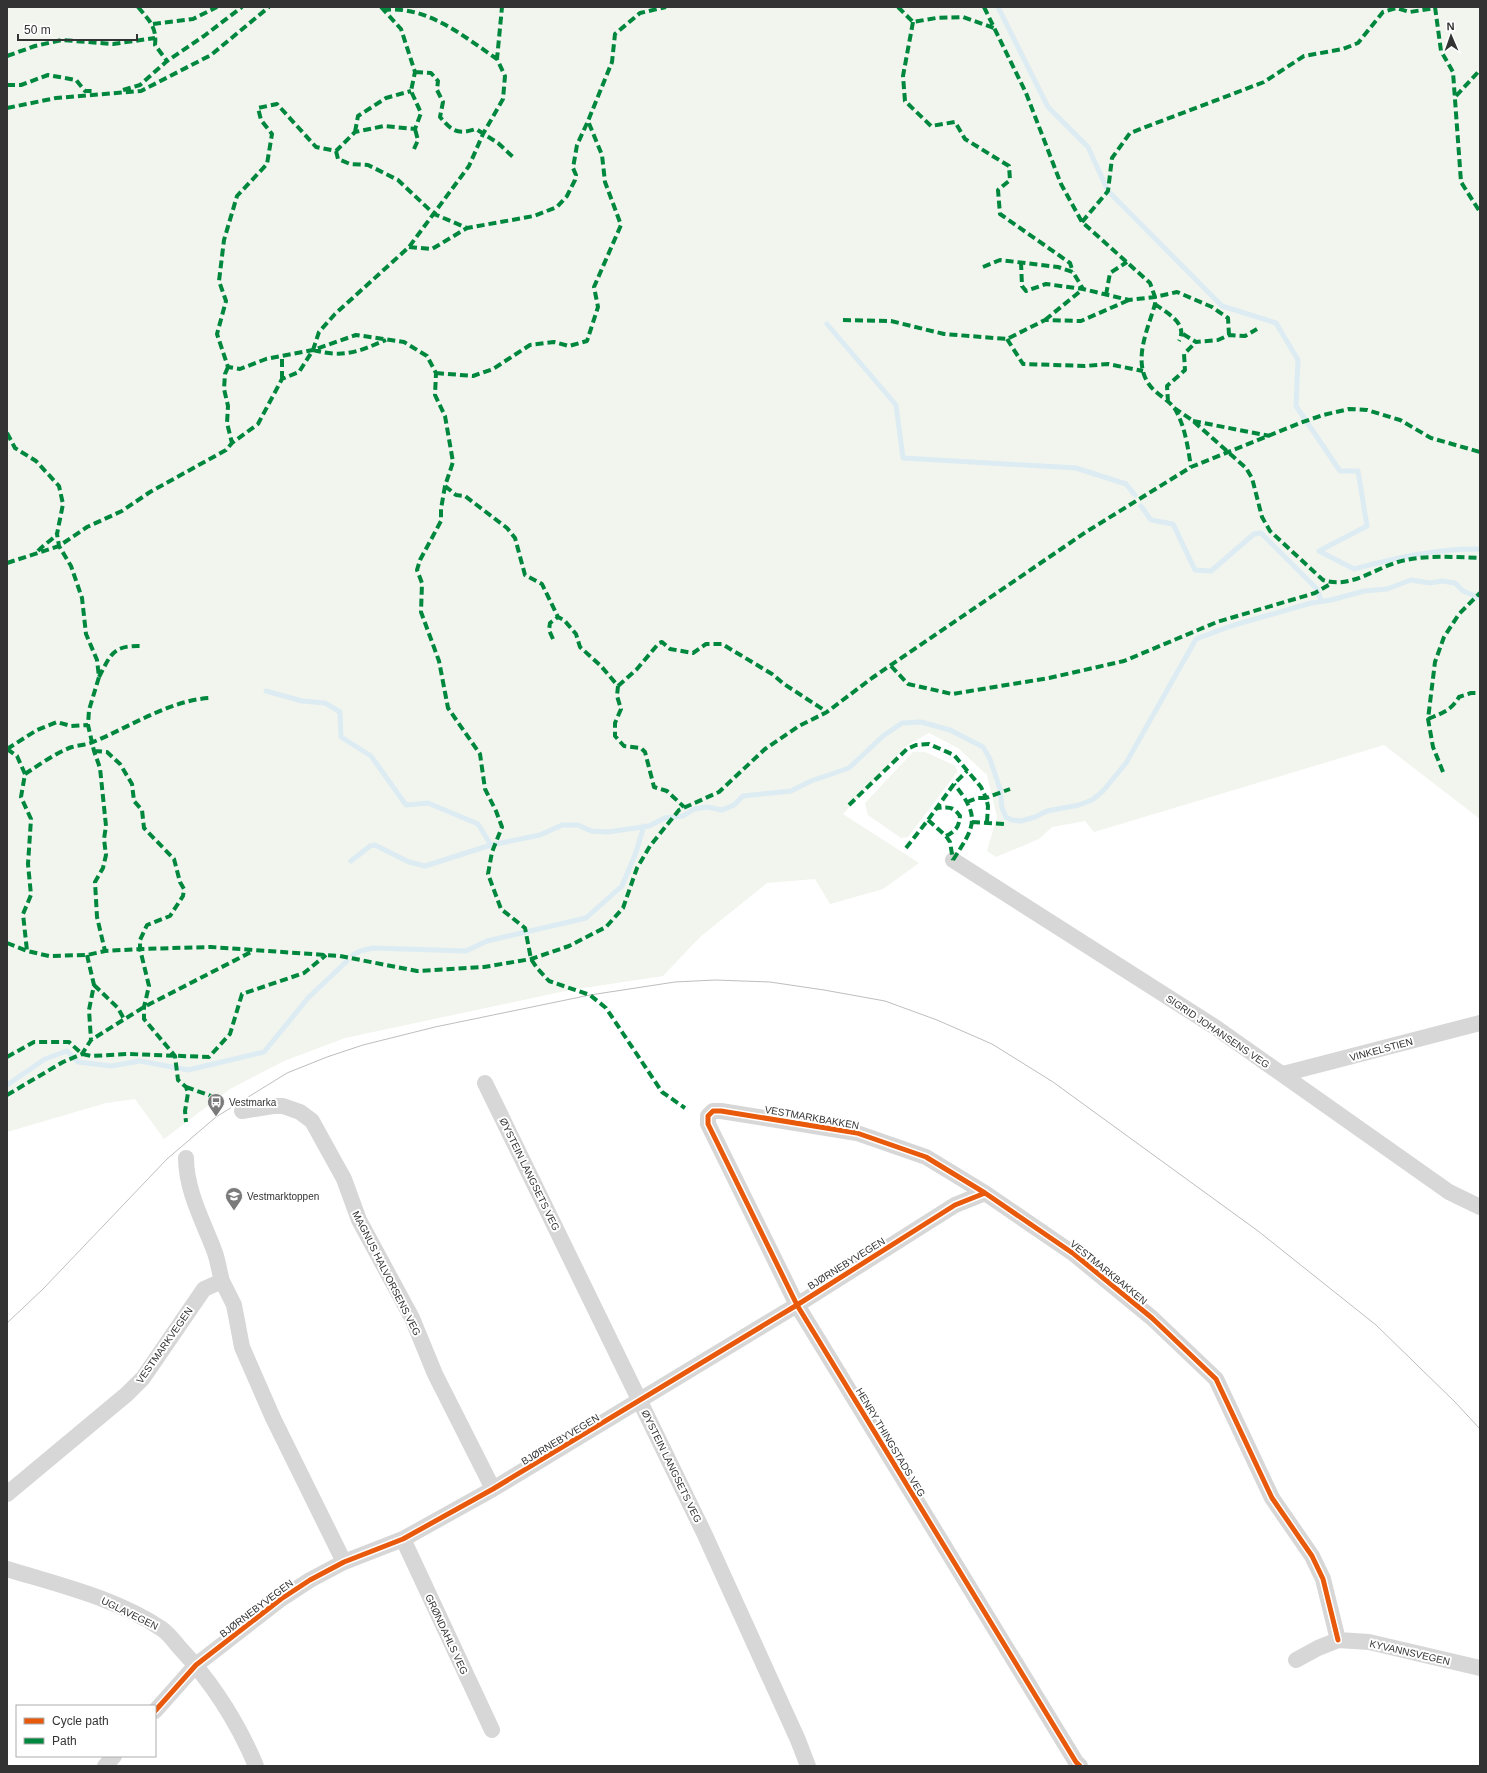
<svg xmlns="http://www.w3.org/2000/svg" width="1487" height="1773" viewBox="0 0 1487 1773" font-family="Helvetica,sans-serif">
	<rect width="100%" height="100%" fill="#fff"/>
	<!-- green -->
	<path fill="#f1f5ed" d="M7 7H1480V819L1384 745 1094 832 1085 821 1052 827 1039 839 996 857 987 851 997 817 987 775 958 748 929 733 906 746 843 814 919 863 883 889 830 904 815 879 767 883 700 937 663 976 570 990 345 1038 284 1061 230 1089 164 1139 135 1099 106 1103 7 1132Z
		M913 752H925L954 765 958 771 908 837 901 838 868 815 865 803Z"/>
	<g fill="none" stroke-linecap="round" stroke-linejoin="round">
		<!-- stream -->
		<path stroke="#ddebf3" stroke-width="5" d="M998 7 1048 107 1088 147 1108 191 1222 306 1276 323 1298 360 1296 406 1340 471H1358L1367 526 1319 551 1354 569C1396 558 1437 548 1480 549
			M827 324 896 405 903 458 1076 468 1126 484 1135 495
			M1141 506 1151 520 1173 524 1195 570 1211 571 1254 534 1261 533 1317 589 1321 601
			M266 691 302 701 325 703 340 712 341 737 371 756 406 805 428 803 478 824 491 845 540 835 562 825H578L591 831 608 832 649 826 665 818 683 816 694 809 707 807 722 810 734 805 743 796 791 791 811 781 849 768 883 736 902 723 921 722 950 730 983 747 990 759 1000 789 1002 808 1006 817 1012 820 1021 821 1035 817 1047 811 1079 805 1092 800 1103 791 1126 763 1196 639 1231 626 1311 603 1331 600 1364 591 1387 589 1411 580 1430 583 1442 581 1455 583 1463 591 1480 598
			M351 861 370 846 375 845 409 862 425 866 491 845
			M353 955 360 951 373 948 466 951 487 941 586 918 622 886 635 855 644 826
			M7 1085 45 1059 67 1051 78 1062 111 1066 140 1061 188 1070 264 1052 308 998 347 961"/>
		<!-- minor -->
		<path stroke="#d7d7d7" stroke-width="16" d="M953 860 1215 1027 1449 1192 1480 1207
			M1283 1074 1480 1023
			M485 1083 704 1533 798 1740 808 1766
			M242 1111 273 1106H283L300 1112 312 1121 344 1179 359 1220 412 1318 435 1374 493 1489
			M222 1281 234 1305 242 1347 273 1418 344 1562
			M7 1494 127 1394 143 1378 204 1289 222 1281C219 1271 218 1260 214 1250 203 1221 186 1190 186 1158
			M403 1539 492 1730
			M7 1569C59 1585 116 1598 162 1629 169 1634 174 1641 179 1647 211 1681 238 1723 256 1766
			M1296 1660 1318 1648 1338 1640 1369 1642 1480 1668
			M155 1711 196 1665 281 1599 310 1580 344 1562 403 1539 493 1489 797 1305 955 1205 985 1193
			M105 1766 114 1756
			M1080 1766 1076 1762 797 1305 708 1124V1116L713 1111H721L857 1133 926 1157 985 1193 1074 1254 1152 1318 1216 1379 1272 1498 1312 1556 1323 1579 1338 1640"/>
		<!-- tram -->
		<path stroke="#bebebe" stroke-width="1" d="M7 1323 43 1289 167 1159 216 1117 287 1073 327 1057 363 1045 435 1027 590 995 675 982 715 980 770 982 824 990 885 1001 937 1020 992 1044 1053 1082 1258 1231 1376 1325 1455 1402 1480 1429"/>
		<!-- quiet -->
		<path stroke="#00873e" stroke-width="4" stroke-dasharray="8 4" stroke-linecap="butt" d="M138 7C149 20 157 27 155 45L167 61
			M381 7 401 29 415 72 411 91 421 113 415 129 384 126 355 132 336 151 316 147 277 104 258 108 261 120 272 134 267 164 237 196 224 240 219 281 226 301 217 334 228 367 240 369 266 359 313 350 356 335 404 342 427 356 436 373 435 395 445 416 453 462 445 486 441 509V521L420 560 417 570 422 583 421 612 439 661 448 708 480 754 485 789 496 811 502 827 492 852 488 874 501 909 525 928 531 959 537 968 549 981 590 995 606 1008 662 1092 685 1108
			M898 7 913 22 936 18 963 17 994 28
			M984 7 1026 93 1061 184 1082 222 1150 283 1155 297V304C1148 329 1133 359 1148 383 1155 394 1168 399 1175 409 1185 426 1188 448 1191 467
			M1435 7 1441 51 1453 72 1461 182 1480 212
			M383 10C427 5 463 36 497 59
			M913 22 903 76 905 101 931 126 955 122 965 139 1009 166 1010 180 998 190 1000 214 1070 263 1073 272
			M153 24 193 19 217 7
			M7 56 35 46 62 40 113 44 155 38
			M415 72 431 73 438 81 437 90 443 102 440 117C452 131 457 135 476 129L498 143 514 158
			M7 85H21L48 75 76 80 85 91H94
			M123 90 140 85 167 61 204 36 242 7
			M1456 96 1480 70
			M7 108 56 98 141 91 211 55 269 7
			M355 132 358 116 386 98 411 91
			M414 149 418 140 415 129
			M336 151 338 159 350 164 368 165 398 180 434 214 467 228 534 216 557 207 567 196 575 180 576 175 573 168 577 145 588 121
			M1082 222 1108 191 1112 158 1130 133 1264 82 1304 56 1343 49 1358 43 1383 12 1396 8 1410 12 1435 8
			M409 247 432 249 467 228
			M1021 262 1022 286 1026 291 1046 284 1083 289 1129 300 1155 297 1177 292 1212 307 1228 318 1229 335
			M983 267 1000 260 1058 267 1073 272 1083 289
			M1106 295 1110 273 1127 262
			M1155 304C1168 314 1188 323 1179 341
			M843 320 891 321 944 334 1007 339 1045 320 1081 321 1129 300
			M1045 320 1083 289
			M1183 334 1196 342 1218 340 1229 335 1245 336 1257 329
			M1007 339 1023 364 1085 366 1108 364 1143 371
			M313 350C345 358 357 352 386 340
			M228 367 225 374 224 389 228 406 227 423 232 443
			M436 373 473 376 493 369 530 345 554 342 569 346 587 341 598 307 594 287 621 225 605 182 602 155 588 121 612 62 615 34 640 13 666 7
			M282 379V356
			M1168 402 1167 386 1185 370 1184 354 1196 342
			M1174 408 1192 420 1246 468 1252 478 1262 517 1270 531 1323 580C1352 590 1378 565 1406 560 1430 555 1455 557 1480 558
			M1193 421 1270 436
			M7 433 15 448 36 461 59 486 63 504 57 534 59 546 71 566 82 598 86 634 97 660 99 677 89 710 88 725 94 751 100 768 106 826 104 839 106 855 103 868 95 882 97 917 105 951
			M445 486 456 495 465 496 507 528 515 538 525 575 542 584 558 617 564 620 576 634 580 647 601 666 618 686 617 696 621 709 615 723V736L624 746 641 748 645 752 654 787 667 791 684 807
			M38 551C44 544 51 541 57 534
			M7 563 59 546 87 527 122 511 150 492 226 450 232 443 258 424 282 379 299 372 313 350 319 332 335 314 409 247 469 166 483 134 503 99 505 76 497 59 502 7
			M553 639 549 630 550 623 558 617
			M891 666 908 684 952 694 1049 678 1124 661 1217 622 1315 593 1332 583
			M99 677C111 654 113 645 142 646
			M618 686 637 669 659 643 662 642 670 649 693 653 706 644H722L772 674 784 684 827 712
			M1428 719C1442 713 1451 711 1459 697L1471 693H1480
			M7 749 17 756 25 774 21 797 31 819 28 864 31 895 23 914 27 951
			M7 749 37 730 57 722 71 726 88 725
			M94 751 107 752 120 764 132 784 134 801 142 810 144 828 174 859 180 882 184 889 183 896 170 916 147 925 140 940V949L149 986 144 1007V1019L175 1056 178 1080 186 1087 188 1093 185 1111 186 1122
			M1443 772 1433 747 1428 719 1435 662 1444 637 1459 614 1480 593
			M25 774C39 765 55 753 72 747 79 745 87 745 93 742 130 727 170 700 210 698
			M967 802 977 798H986L988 806 987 822
			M849 805 907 749 916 745 929 744 954 755 981 787 986 798 1010 789
			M928 820 946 836C956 831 959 827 960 816 953 806 949 807 937 808
			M972 822 1005 824
			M946 836 950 842 953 860
			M906 848 928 820 954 784 967 771
			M953 860C975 826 981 817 954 784
			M7 943 27 951 49 956 87 955 105 951 140 949 211 947 340 956 417 971 484 967 531 959 569 946 606 927 623 908 637 868 650 846 679 810 719 792 765 749 799 726 827 712 872 678 1086 532 1191 467 1300 423 1323 415 1349 409 1367 410 1400 420 1431 438 1480 452
			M87 955 94 985 89 1010 91 1040
			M94 985 118 1008 124 1019
			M7 1057 34 1042H69L82 1054 91 1056 128 1054 209 1057 230 1034 242 994 304 973 326 955
			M186 1087 214 1097H219
			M7 1095 63 1062 82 1054 91 1040 144 1007 253 951"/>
		<defs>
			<path id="cycleway" d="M155 1711 196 1665 281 1599 310 1580 344 1562 403 1539 493 1489 797 1305 955 1205 985 1193
				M1080 1766 1076 1762 797 1305 708 1124V1116L713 1111H721L857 1133 926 1157 985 1193 1074 1254 1152 1318 1216 1379 1272 1498 1312 1556 1323 1579 1338 1640"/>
		</defs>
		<!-- cycleway casing -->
		<use href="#cycleway" stroke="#fff" stroke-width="8"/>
		<!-- cycleway -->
		<use href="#cycleway" stroke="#e8590c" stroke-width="5"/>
	</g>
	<!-- icons -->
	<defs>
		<symbol id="bus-pin" viewBox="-11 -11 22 30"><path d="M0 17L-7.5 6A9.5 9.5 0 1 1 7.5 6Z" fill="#7a7a7a" stroke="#fff"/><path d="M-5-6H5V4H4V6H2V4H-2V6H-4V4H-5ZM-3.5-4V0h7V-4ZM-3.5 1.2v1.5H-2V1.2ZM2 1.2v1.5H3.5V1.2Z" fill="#fff"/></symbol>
		<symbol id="school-pin" viewBox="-11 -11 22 30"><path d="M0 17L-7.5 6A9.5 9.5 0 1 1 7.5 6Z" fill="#7a7a7a" stroke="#fff"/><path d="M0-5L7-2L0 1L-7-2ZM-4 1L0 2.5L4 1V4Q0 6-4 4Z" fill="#fff"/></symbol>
	</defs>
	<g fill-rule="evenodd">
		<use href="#bus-pin" x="206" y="1092" width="20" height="27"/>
		<use href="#school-pin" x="224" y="1186" width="20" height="27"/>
	</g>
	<g text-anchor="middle" stroke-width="4" stroke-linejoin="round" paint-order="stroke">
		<!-- street labels -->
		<g font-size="10" fill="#333" stroke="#fff">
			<text transform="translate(1218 1031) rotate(34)" y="4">SIGRID JOHANSENS VEG</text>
			<text transform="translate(1381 1049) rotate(-15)" y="4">VINKELSTIEN</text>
			<text transform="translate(812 1117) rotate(10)" y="4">VESTMARKBAKKEN</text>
			<text transform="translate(530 1174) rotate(64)" y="4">ØYSTEIN LANGSETS VEG</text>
			<text transform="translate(846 1263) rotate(-32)" y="4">BJØRNEBYVEGEN</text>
			<text transform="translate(1109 1272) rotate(39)" y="4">VESTMARKBAKKEN</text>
			<text transform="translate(387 1273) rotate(63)" y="4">MAGNUS HALVORSENS VEG</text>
			<text transform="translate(164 1345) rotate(-55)" y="4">VESTMARKVEGEN</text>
			<text transform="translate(560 1439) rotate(-31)" y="4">BJØRNEBYVEGEN</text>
			<text transform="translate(891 1442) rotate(59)" y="4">HENRY THINGSTADS VEG</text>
			<text transform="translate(672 1466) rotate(64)" y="4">ØYSTEIN LANGSETS VEG</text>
			<text transform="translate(256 1608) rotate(-37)" y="4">BJØRNEBYVEGEN</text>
			<text transform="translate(130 1613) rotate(26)" y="4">UGLAVEGEN</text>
			<text transform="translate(447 1634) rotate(65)" y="4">GRØNDAHLS VEG</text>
			<text transform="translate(1410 1652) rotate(13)" y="4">KYVANNSVEGEN</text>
		</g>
		<!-- poi labels -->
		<g font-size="10" fill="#333" stroke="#fff" text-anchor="start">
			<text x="229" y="1106">Vestmarka</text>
			<text x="247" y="1200">Vestmarktoppen</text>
		</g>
	</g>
	<!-- border -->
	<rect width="1487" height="1773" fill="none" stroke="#333333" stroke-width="16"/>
	<!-- legend -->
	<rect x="16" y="1705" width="140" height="52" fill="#ffffff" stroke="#adadad"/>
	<rect x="24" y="1718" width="20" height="6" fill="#e8590c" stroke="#adadad"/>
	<text x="52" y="1725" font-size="12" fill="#333333">Cycle path</text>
	<rect x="24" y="1738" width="20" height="6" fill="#00873e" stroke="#adadad"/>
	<text x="52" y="1745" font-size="12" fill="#333333">Path</text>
	<!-- north arrow -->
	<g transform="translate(1451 36) rotate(358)" stroke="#ffffff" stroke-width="3" paint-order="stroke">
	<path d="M0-3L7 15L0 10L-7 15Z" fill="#333333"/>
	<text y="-6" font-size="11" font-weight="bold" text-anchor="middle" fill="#333333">N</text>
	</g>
	<!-- scale -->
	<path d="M18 34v6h119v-6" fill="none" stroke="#333333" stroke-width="2"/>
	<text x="24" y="34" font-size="12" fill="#333333" stroke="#ffffff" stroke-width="3" paint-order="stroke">50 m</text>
</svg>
